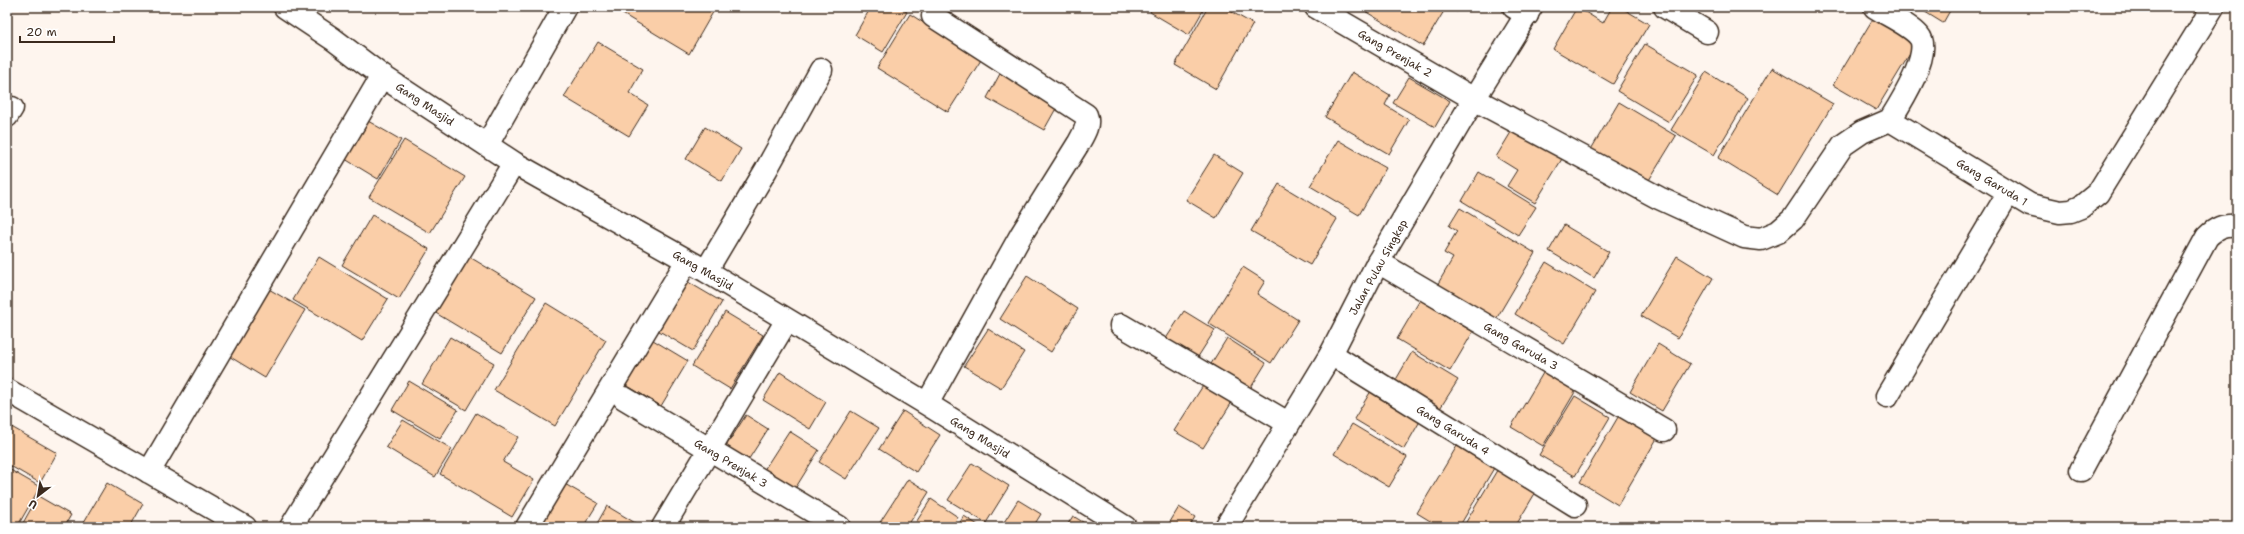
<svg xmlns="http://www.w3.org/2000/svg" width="2244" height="534" viewBox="0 0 2244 534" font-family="'Shantell Sans',sans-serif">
	<rect width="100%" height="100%" fill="#fef5ee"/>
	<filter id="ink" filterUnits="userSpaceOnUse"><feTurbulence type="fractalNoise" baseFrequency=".025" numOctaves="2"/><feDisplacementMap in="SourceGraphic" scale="8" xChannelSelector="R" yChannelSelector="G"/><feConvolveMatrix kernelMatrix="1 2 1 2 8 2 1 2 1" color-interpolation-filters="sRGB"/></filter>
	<g filter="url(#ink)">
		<!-- building -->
		<path fill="#facea8" stroke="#3b2a1e" d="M611 7H716L689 54Z
			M871 7H898L907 12 883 52 855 35Z
			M1153 7H1205L1189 35 1150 12Z
			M1208 7H1223L1253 24 1216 89 1175 65Z
			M1358 7H1437L1444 11 1423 46Z
			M1448 7H1459L1457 12Z
			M1577 7 1603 23 1612 7H1620L1649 24 1613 84 1553 49Z
			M1917 7H1952L1943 23Z
			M910 14 981 60 948 112 877 68Z
			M1874 17 1917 42 1876 110 1833 85Z
			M598 42 643 69 629 93 648 105 629 136 564 97Z
			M1645 44 1698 75 1669 122 1617 91Z
			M1772 68 1833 104 1778 195 1718 158Z
			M1002 70 1059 103 1044 130 987 98Z
			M1352 72 1390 95 1385 105 1409 120 1389 154 1325 117Z
			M1706 72 1748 98 1714 155 1671 130Z
			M1409 77 1450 101 1435 127 1393 103Z
			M1619 102 1676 136 1646 185 1590 151Z
			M368 121 401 140 378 179 345 159Z
			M1516 124 1565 154 1535 203 1507 186 1517 170 1496 157Z
			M705 127 741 149 722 181 686 159Z
			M404 140 465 177 430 233 369 197Z
			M1338 140 1386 168 1359 215 1310 186Z
			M1214 155 1243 173 1216 218 1186 200Z
			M1479 172 1536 207 1518 235 1462 201Z
			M1279 184 1337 219 1310 265 1251 231Z
			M1460 208 1535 253 1495 321 1436 287 1453 258 1444 253 1457 231 1449 226Z
			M372 215 429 249 399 299 342 265Z
			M1564 225 1609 252 1594 278 1549 251Z
			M468 256 536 297 502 353 434 312Z
			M1677 256 1713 278 1678 338 1641 316Z
			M319 257 388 299 362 341 293 300Z
			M1546 262 1595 292 1564 344 1515 314Z
			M1243 267 1265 281 1257 294 1298 320 1271 363 1208 323Z
			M1027 276 1078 309 1051 352 1000 319Z
			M683 279 722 302 693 351 654 328Z
			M267 288 305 310 265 378 227 355Z
			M1420 300 1473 332 1450 371 1397 339Z
			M546 303 606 340 555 426 494 390Z
			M1184 311 1215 330 1196 360 1165 340Z
			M725 312 763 335 730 389 692 366Z
			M988 329 1024 352 1001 388 964 366Z
			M450 337 494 363 466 410 422 384Z
			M648 337 688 361 661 406 621 382Z
			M1227 338 1266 363 1250 389 1211 364Z
			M1658 344 1690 364 1662 411 1630 392Z
			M1412 352 1458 380 1439 410 1394 383Z
			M1546 368 1578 387 1543 446 1511 427Z
			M780 372 826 402 810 429 763 400Z
			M409 381 458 410 440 439 392 410Z
			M1206 381 1234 399 1203 448 1174 431Z
			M1374 386 1423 416 1404 449 1354 419Z
			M1575 396 1610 417 1575 476 1539 455Z
			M851 411 879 428 846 479 819 462Z
			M903 411 940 435 916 472 879 449Z
			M1621 412 1659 435 1618 505 1580 482Z
			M476 413 518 437 503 462 534 480 512 517 440 474Z
			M746 415 768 429 745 465 723 451Z
			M403 420 452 449 435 477 386 447Z
			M1352 424 1407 457 1389 487 1334 454Z
			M8 425 57 453 40 483 7 464Z
			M789 431 819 450 793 492 762 473Z
			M1457 446 1494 468 1459 527H1440L1417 513Z
			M972 463 1009 486 986 523 948 500Z
			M1499 467 1537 490 1515 527H1463Z
			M7 468 40 487 17 527H7Z
			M908 479 929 492 907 527H877Z
			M107 483 143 504 130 527H81Z
			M563 483 598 503 583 527H536Z
			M38 496 71 515 64 527H29L23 523Z
			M931 499 958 517 952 527H913Z
			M1018 500 1041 514 1033 527H1001Z
			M607 506 642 527H595Z
			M1179 507 1195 517 1189 527H1167Z
			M964 516 981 527H957Z
			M1073 516 1091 527H1066Z"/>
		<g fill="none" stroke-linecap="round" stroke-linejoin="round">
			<defs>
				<path id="minor" d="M285 7 333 39 382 76 514 163 706 271 927 404 1125 527
					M1316 7 1474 99 1659 198 1744 237 1761 239 1778 232 1793 219 1843 145 1862 132 1890 120
					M1514 7 1527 15
					M1665 7 1707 32
					M1875 7C1887 15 1910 25 1919 36 1933 52 1900 104 1890 120
					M7 116 12 108
					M1890 120 2030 205 2060 212 2071 211 2081 207 2098 193 2213 7
					M487 145 565 7
					M1378 262 1664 430
					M706 271 766 170 821 70
					M1121 325 1288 423
					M1331 354 1575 505
					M7 390 245 527
					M1887 396 2009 192
					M624 398 839 527
					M927 404 1021 235 1078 144C1083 135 1090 125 1086 115L933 16
					M2081 470 2207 237C2216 228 2223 225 2237 226
					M149 472 382 76
					M291 527 514 163
					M527 527 687 261
					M663 527 787 320"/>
				<path id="tertiary" d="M1226 527 1331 354 1378 262 1474 99 1531 7"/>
			</defs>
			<!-- minor casing -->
			<use href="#minor" stroke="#3b2a1e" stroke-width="25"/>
			<!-- tertiary casing -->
			<use href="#tertiary" stroke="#3b2a1e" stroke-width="25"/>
			<!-- minor -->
			<use href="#minor" stroke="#fff" stroke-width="22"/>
			<!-- tertiary -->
			<use href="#tertiary" stroke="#fff" stroke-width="22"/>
		</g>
	</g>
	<g text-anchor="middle" stroke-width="3" stroke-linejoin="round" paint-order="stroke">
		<!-- street labels -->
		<g font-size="11" fill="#3b2a1e" stroke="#fff">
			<text transform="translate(1395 53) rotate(30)" y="4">Gang Prenjak 2</text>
			<text transform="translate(425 104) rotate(34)" y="4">Gang Masjid</text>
			<text transform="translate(1992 182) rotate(31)" y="4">Gang Garuda 1</text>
			<text transform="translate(1378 267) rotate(-61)" y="4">Jalan Pulau Singkep</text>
			<text transform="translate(703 270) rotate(30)" y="4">Gang Masjid</text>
			<text transform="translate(1521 346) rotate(30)" y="4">Gang Garuda 3</text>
			<text transform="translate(1453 430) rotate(32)" y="4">Gang Garuda 4</text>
			<text transform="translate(980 437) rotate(32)" y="4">Gang Masjid</text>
			<text transform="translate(731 463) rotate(31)" y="4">Gang Prenjak 3</text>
		</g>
	</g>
	<!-- margin -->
	<rect width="2244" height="534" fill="none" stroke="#fff" stroke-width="24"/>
	<rect x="12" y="12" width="2220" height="510" fill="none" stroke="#3b2a1e" stroke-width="1.5" filter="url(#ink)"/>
	<!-- north arrow -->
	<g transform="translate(38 496) rotate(211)" stroke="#ffffff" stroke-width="3" paint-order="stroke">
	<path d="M0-3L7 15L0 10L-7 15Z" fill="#3b2a1e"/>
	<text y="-6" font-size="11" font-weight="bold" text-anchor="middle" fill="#3b2a1e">U</text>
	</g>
	<!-- scale -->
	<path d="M20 36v6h94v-6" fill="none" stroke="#3b2a1e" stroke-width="2"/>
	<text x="26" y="36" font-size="12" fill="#3b2a1e" stroke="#ffffff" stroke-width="3" paint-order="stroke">20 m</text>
</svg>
